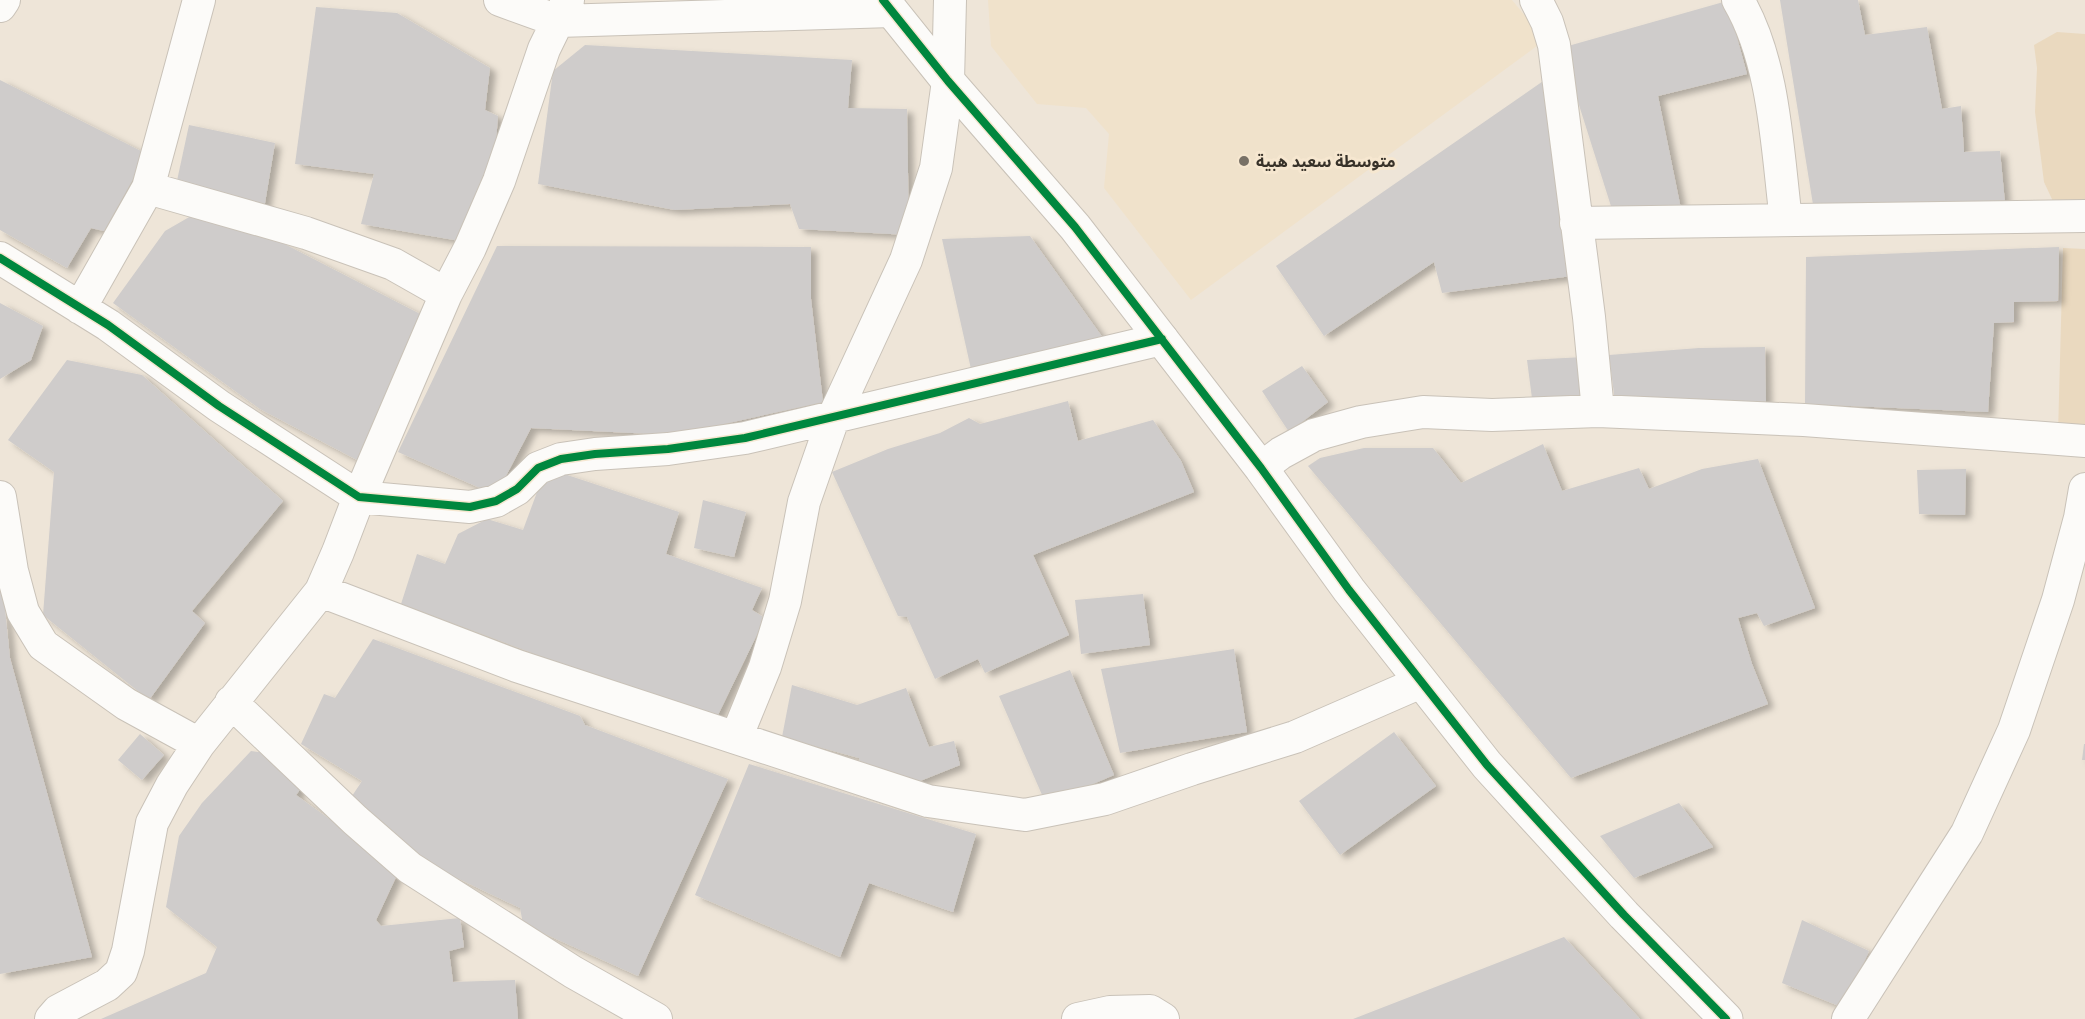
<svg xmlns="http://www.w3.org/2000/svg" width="2085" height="1019" viewBox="0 0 2085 1019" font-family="Ubuntu,'Noto Sans Arabic',sans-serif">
	<defs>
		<filter id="shadow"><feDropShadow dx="6" dy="4" stdDeviation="3" flood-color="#0004"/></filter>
	</defs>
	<rect width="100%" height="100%" fill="#eee5d8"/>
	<!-- built -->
	<path fill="#f0e2cb" d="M988 0H1512L1545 40 1191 300 1104 188 1109 134 1086 108 1037 104 991 46Z"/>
	<!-- green -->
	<path fill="#ead9bf" d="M2057 32 2085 34V210L2058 212 2044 182 2035 112 2037 68 2034 45Z
		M2063 248 2085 249V434H2058Z"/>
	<!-- building -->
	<path fill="#cfcccb" filter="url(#shadow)" d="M1780 0H1858L1865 35 1927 27 1942 109 1961 106 1964 152 2000 151 2005 203 1963 207 1966 201 1815 217Z
		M1727 1 1747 74 1658 96 1681 209 1616 222 1561 48Z
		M316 7 397 13 490 68 485 110 498 116 494 168 466 242 361 224 374 174 295 164Z
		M585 45 852 60 848 108 907 109 909 235 799 229 790 204 675 210 538 184 553 71Z
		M1549 77 1572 276 1442 293 1434 262 1324 336 1276 266Z
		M0 80 147 154 104 231 91 228 67 268 0 230Z
		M189 125 275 143 264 209 175 190Z
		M191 216 267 235 424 316 359 461 260 409 113 303 165 231Z
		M1030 236 1103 338 971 369 942 239Z
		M497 246 811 247V299L823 402 674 435 531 428 496 495 398 452Z
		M2059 247 2058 301 2014 302V322L1994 323 1988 412 1805 404 1806 257Z
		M0 303 43 326 31 360 0 379Z
		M1765 347 1766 404 1615 402 1609 355 1699 348Z
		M1584 357V405L1533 406 1527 360Z
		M67 360 142 375 283 501 192 611 205 623 149 700 43 615 54 472 8 440Z
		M1302 366 1328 402 1289 432 1262 391Z
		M1068 401 1078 441 1153 420 1181 461 1194 492 1033 555 1069 635 985 673 978 659 935 679 907 617 898 616 832 472 888 449 940 433 969 418 980 424Z
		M1543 444 1562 491 1639 468 1649 489 1702 469 1758 459 1815 608 1764 626 1757 613 1738 618 1752 664 1768 704 1571 778 1308 466 1320 458 1364 448H1433L1461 483Z
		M546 468 679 512 666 554 762 588 752 610 765 618 715 721 401 604 417 554 445 564 458 534 487 519 523 530Z
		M1966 469 1965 515 1919 514 1917 470Z
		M703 500 746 512 734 557 694 548Z
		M0 580H2L10 658 92 957 0 974Z
		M1143 594 1150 645 1081 654 1075 600Z
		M373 639 580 716 585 725 728 779 638 976 523 924 520 908 384 843 352 796 362 781 301 744 324 694 335 698Z
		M1234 649 1247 732 1120 753 1101 669Z
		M1070 670 1114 775 1046 804 999 696Z
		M792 685 857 705 906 688 929 747 954 741 960 765 900 789 862 775 859 758 782 737Z
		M1394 732 1436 786 1340 855 1299 801Z
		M140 734 164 755 142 780 118 760Z
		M2084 744H2085V760H2082Z
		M251 751 265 753 305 783 296 795 342 828 397 875 376 920 381 926 460 918 464 947 449 951 453 982 515 980 518 1019H101L206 973 217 947 166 907 179 836 202 803Z
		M749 764 976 834 953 912 869 883 840 957 695 895Z
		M1679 803 1713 847 1634 878 1600 836Z
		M1802 920 1869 951 1844 1008 1782 983Z
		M1564 937 1640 1019H1353Z"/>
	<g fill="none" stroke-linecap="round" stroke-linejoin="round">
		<defs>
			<path id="street" d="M500 0 558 21 892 11
				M1536 0 1547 22 1554 45 1589 317 1598 411
				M1738 0C1775 63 1777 149 1786 220
				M0 6 4 0
				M148 188 306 233 393 264 446 294
				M1576 223 2085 216
				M0 258 108 325 219 406 359 497 470 507 496 501 517 489 538 468 561 459 595 454 668 449 745 438 1162 339
				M80 308 148 188 199 0
				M1261 468 1281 453 1314 435 1361 422 1423 412 1492 415 1598 411 1804 420 2085 441
				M0 497 12 571 23 612 43 645 126 704 199 744
				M321 591 517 666 928 801 1025 815 1105 799 1192 769 1295 737 1421 682
				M231 702 355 820 410 868 573 972 656 1019
				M736 738 765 667 785 601 804 502 834 416 906 260 936 168 948 81 950 0
				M51 1019 58 1011 107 985 121 972 128 951 152 823 172 785 199 744 321 591 338 552 359 497 446 294 470 248 499 181 544 49 568 0
				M1078 1019 1110 1012 1150 1011 1163 1019
				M1848 1019 1967 833 2014 730 2058 600 2080 518 2085 489"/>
			<path id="secondary" d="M883 0 948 81 1075 227 1261 468 1349 590 1487 765 1624 915 1726 1019"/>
		</defs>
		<!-- street casing -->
		<use href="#street" stroke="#c9c2b8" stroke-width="34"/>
		<!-- secondary casing -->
		<use href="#secondary" stroke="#c9c2b8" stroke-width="35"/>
		<!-- street -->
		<use href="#street" stroke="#fcfbf9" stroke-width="32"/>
		<!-- secondary -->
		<use href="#secondary" stroke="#fcfbf9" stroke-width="33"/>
		<defs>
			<path id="cycleway" d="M883 0 948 81 1075 227 1261 468 1349 590 1487 765 1624 915 1726 1019
				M0 258 108 325 219 406 359 497 470 507 496 501 517 489 538 468 561 459 595 454 668 449 745 438 1162 339"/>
		</defs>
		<!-- cycleway casing -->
		<use href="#cycleway" stroke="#f6e7d0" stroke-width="11"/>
		<!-- cycleway -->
		<use href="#cycleway" stroke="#00873e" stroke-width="8"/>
	</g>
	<!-- markers -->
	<circle fill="#787166" stroke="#f6e7d0" stroke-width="2" cx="1244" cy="161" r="6"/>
	<g text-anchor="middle" stroke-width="6" stroke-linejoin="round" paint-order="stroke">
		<!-- poi labels -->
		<g font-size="16" font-weight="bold" fill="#383229" stroke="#f6e7d0" text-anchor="start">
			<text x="1256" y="167">متوسطة سعيد هبية</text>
		</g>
	</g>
</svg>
